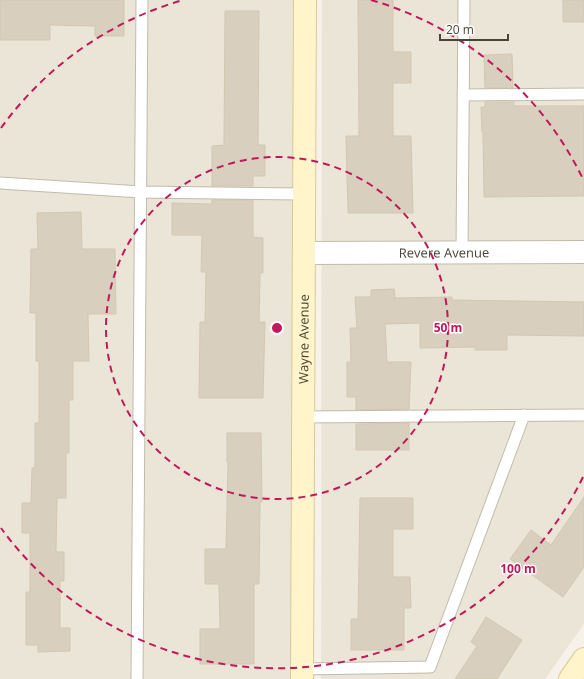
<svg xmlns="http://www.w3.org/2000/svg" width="584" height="679" viewBox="0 0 584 679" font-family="'Open Sans',sans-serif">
	<rect width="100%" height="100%" fill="#f6f2ea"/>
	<!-- residential -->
	<path fill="#eae5d7" d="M0 0H312L302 679H0Z
		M322 0H584V624L545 679H321Z"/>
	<!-- building -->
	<path fill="#d8cfbe" stroke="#d3c7b1" d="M0 0H124V36H95V26L50 25V40H0Z
		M358 0H393V52H411V83H393V136H411L413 213H348L346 136H359Z
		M563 0H584V22H563Z
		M225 11H259L258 145H265V176H253V186H212V146L224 145Z
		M512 54 513 88H485L484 55Z
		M485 102H514V106H584V196L484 197 483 132H482L481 107H485Z
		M212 200H253V237L263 238V273H260L259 322H265L263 398H199L200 322H205L206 272H201L202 235H172V203L212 204Z
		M81 212 82 249H115L116 314H88L89 361H73V400H69V453H66V498H57L56 552H64V581H60V628H70V651L38 652V645H26V592H30V533H22V503H31L32 468H35V423H39V361H36V313H30L31 249H38L37 213Z
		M394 289 395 298 452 297V300L584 302V336L507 335V350H475V347L420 348V323L385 324 387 362H411L409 409 356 410V397H347V362H351L350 328H357L355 297H371V290Z
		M409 423V450H356V424Z
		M227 433H261L262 502H260L259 584H254V664H200V629H220L219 584H205V549H226L228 462H227Z
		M584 497V567L563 597 510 559 531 530 551 545Z
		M360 498H413V529H393V577H410L411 608H404V650H351V619H358Z
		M486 617 522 640 497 679H455L477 646 471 642Z"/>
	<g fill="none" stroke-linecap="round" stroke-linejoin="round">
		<defs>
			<path id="lane" d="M463 95 584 94
				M0 183 141 192 305 194
				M462 252 464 0
				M303 417 584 415
				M302 669 430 667 524 415
				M137 679 142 0"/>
			<g id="street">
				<path id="s1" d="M305 253 584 252"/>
			</g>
			<g id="secondary">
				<path id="s2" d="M302 679 305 0"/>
				<path d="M570 679 584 659"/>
			</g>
		</defs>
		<!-- lane casing -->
		<use href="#lane" stroke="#c2bbab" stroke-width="13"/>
		<!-- street casing -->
		<use href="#street" stroke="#c2bbab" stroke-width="24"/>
		<!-- secondary casing -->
		<use href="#secondary" stroke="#d8c997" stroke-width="24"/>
		<!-- lane -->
		<use href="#lane" stroke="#fff" stroke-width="11"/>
		<!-- street -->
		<use href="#street" stroke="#fff" stroke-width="22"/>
		<!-- secondary -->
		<use href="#secondary" stroke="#fff4ca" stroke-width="22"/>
	</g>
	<!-- distance rings -->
	<g fill="none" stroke="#c2185b" stroke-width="2" stroke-dasharray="7 5">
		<circle cx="277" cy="328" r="171"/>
		<path d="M583 477A341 341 0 0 1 1 528M1 128A341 341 0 0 1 183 0M371 0A341 341 0 0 1 583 179"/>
	</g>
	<g text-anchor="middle" stroke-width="3" stroke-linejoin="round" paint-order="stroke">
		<!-- street labels -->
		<g font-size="13" fill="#4a4337" stroke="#fff">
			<text dy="5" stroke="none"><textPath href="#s1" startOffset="139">Revere Avenue</textPath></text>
			<text dy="5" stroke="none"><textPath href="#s2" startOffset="340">Wayne Avenue</textPath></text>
		</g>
	</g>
	<circle cx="277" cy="328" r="6" fill="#c2185b" stroke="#fff" stroke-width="2"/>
	<g font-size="12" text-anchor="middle" font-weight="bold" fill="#c2185b" stroke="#fff" stroke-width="3" stroke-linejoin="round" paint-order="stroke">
		<text x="448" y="332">50 m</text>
		<text x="518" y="573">100 m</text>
	</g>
	<!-- scale -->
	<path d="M440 34v6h68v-6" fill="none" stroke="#4a4337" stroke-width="2"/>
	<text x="446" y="34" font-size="12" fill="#4a4337" stroke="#ffffff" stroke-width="3" paint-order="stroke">20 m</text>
</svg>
